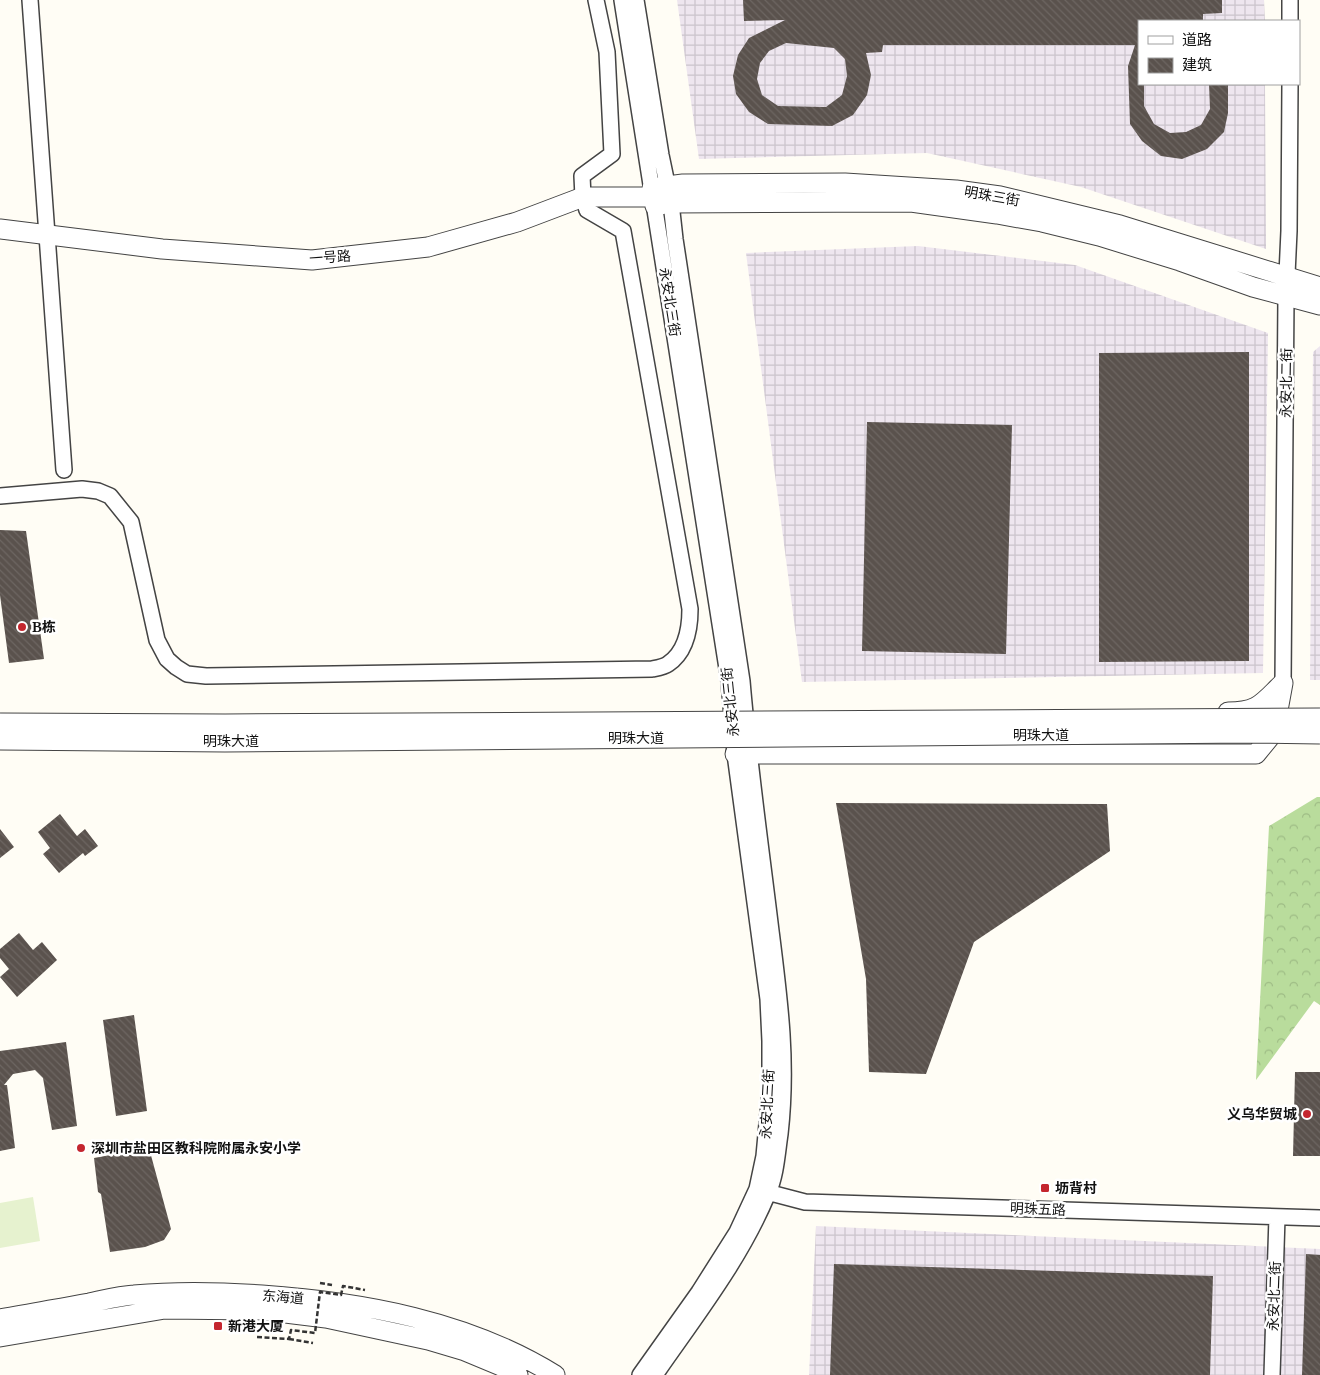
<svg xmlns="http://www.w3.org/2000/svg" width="1320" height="1375" viewBox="0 0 1320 1375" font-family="Merriweather,'Noto Sans SC',serif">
	<defs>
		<pattern id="industrial-grid" width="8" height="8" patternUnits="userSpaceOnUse" patternTransform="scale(1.25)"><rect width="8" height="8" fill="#eee6ef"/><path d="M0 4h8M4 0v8" fill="none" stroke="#cbc4cc"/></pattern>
		<pattern id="forest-crowns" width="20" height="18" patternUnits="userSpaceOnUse" patternTransform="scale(1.25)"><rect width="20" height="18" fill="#b9dc9c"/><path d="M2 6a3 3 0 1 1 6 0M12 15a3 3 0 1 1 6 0" fill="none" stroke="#9ebc85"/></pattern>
		<pattern id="building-back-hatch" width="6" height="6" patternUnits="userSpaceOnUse" patternTransform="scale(1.25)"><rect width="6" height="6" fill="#5a524d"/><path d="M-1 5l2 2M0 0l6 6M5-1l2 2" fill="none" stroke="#6d6662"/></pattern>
	</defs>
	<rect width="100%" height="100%" fill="#fffdf5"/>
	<!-- industrial -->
	<path fill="url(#industrial-grid)" d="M677 0H1264L1265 21H1139V84H1265L1266 249 1081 187 927 153 699 159Z
		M918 246 1075 265 1268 333 1263 673 802 682 746 253Z
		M1320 346V680H1310L1313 352Z
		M816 1226 1320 1249V1375H809Z"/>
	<!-- forest -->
	<path fill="url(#forest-crowns)" d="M1317 797H1320V1005L1314 1001 1256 1080 1269 826Z"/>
	<!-- pitch -->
	<path fill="#e6f2cf" d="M33 1197 40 1241 0 1248V1203Z"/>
	<!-- building -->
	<path fill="url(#building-back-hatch)" fill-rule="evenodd" d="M743 0H1222V13L1203 14V21H1139V84H1144V106L1154 124 1170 133 1186 132 1201 125 1210 109 1209 84H1228V113L1224 132 1207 149 1182 159 1161 156 1142 141 1130 124 1128 66 1135 45H883L882 52 866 53 871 75 867 95 853 115 832 126 768 124 749 112 736 94 733 76 738 55 749 38 785 20 744 21ZM786 43 834 48 845 59 847 76 842 95 826 107 778 106 762 95 757 79 760 63 769 51Z
		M1249 352V661L1099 662V353Z
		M867 422 1012 425 1006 654 862 651Z
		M0 530 26 531 44 659 9 663 0 595Z
		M836 803 1107 804 1110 851 974 942 926 1074 869 1072 866 979Z
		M60 814 77 836 85 829 98 846 85 856 83 853 59 873 43 854 50 848 38 832Z
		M0 829 14 847 0 858Z
		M19 933 33 950 42 942 57 960 17 997 0 977 9 969 0 958V949Z
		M134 1015 147 1111 116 1116 103 1020Z
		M66 1042 77 1126 52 1130 43 1078 35 1070 13 1074 4 1085H7L15 1148 0 1151V1051Z
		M1295 1072H1320V1156H1293Z
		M149 1148 171 1229 164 1240 145 1247 110 1252 101 1194 98 1192 94 1158Z
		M1306 1254 1320 1255V1375H1302Z
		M834 1264 1213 1276 1210 1375H830Z"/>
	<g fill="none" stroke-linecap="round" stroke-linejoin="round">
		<defs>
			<path id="minor" d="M30 0 64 470
				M622 0 729 681 735 754 768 999 770 1041V1092L764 1156 757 1189 737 1232 699 1292 640 1375
				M636 0 661 155 671 203 675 239 742 681C749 765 761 848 771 931 780 1002 788 1063 780 1134 777 1154 776 1175 768 1193 741 1259 695 1317 655 1375
				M1290 21V0
				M0 496 82 489 98 491 110 496 131 522 157 640 167 659 176 667 187 674 206 676 652 669C657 668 664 667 668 664 686 652 690 629 690 609L623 231 587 210 583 197 582 176 612 154 607 52 596 0
				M1283 683 1286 296 1289 231 1290 84
				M759 1190 805 1202 1320 1218
				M1272 1375 1277 1217"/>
			<path id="tertiary" d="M652 188 683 184 845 183 956 190 1000 196 1120 225 1320 287
				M655 206 671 203 911 202 997 214 1042 222 1099 236 1180 261 1253 287 1320 305
				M0 229 162 249 312 260 428 247 517 222 583 197H652
				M1228 712C1259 712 1262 703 1283 683
				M735 754H1256L1274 732 1283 683
				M0 1319C30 1314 60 1308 89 1303 104 1300 119 1296 134 1295 177 1291 220 1292 262 1295 363 1302 468 1321 555 1375
				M0 1337 165 1309 261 1310 326 1318 428 1340 465 1351 501 1366 518 1375"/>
		</defs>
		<!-- minor casing -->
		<use href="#minor" stroke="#444" stroke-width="18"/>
		<!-- tertiary casing -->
		<use href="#tertiary" stroke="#444" stroke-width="21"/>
		<!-- path -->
		<path stroke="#333" stroke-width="2.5" stroke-dasharray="5 2.5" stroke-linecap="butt" d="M320 1283 332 1285
			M289 1339 313 1343"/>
		<!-- minor -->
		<use href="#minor" stroke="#fff" stroke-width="15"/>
		<!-- tertiary -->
		<use href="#tertiary" stroke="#fff" stroke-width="19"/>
		<defs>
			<path id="tertiary-bridge" d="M0 723 225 724 1320 718
				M0 740 225 742 1250 733 1320 734"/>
		</defs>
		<!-- tertiary-bridge casing -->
		<use href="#tertiary-bridge" stroke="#444" stroke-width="21" stroke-linecap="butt"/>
		<!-- path-bridge -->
		<path stroke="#333" stroke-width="2.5" stroke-dasharray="5 2.5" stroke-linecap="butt" d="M257 1337 289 1339 291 1330 315 1333 320 1292 341 1295 343 1286 365 1290"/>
		<!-- tertiary-bridge -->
		<use href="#tertiary-bridge" stroke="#fff" stroke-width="19"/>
	</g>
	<!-- markers -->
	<g fill="#c4262e" stroke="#fff" stroke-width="2">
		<circle cx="22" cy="627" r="5"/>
		<circle cx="1307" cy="1114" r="5"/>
		<circle cx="81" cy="1148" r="5"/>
		<rect x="1040" y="1183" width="10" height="10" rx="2.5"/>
		<rect x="213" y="1321" width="10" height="10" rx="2.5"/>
	</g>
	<g text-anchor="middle" stroke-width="5" stroke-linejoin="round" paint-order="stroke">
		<!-- street labels -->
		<g font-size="14" fill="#111" stroke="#fff">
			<text transform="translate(992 196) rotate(10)" y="5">明珠三街</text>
			<text transform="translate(330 257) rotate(-4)" y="5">一号路</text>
			<text transform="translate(670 302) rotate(81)" y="5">永安北三街</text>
			<text transform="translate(1286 383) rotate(-89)" y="5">永安北二街</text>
			<text transform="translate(730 702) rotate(-96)" y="5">永安北三街</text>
			<text x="1041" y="740">明珠大道</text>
			<text x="636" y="743">明珠大道</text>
			<text x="231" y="746">明珠大道</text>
			<text transform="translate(767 1104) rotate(-87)" y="5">永安北三街</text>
			<text transform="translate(1038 1209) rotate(2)" y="5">明珠五路</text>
			<text transform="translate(1274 1296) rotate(-88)" y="5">永安北二街</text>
			<text transform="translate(283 1297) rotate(5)" y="5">东海道</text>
		</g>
		<!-- poi labels -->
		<g font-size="14" font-weight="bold" fill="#111" stroke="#fff" text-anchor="start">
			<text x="32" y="632">B栋</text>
			<text x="1297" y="1119" text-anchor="end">义乌华贸城</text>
			<text x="91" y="1153">深圳市盐田区教科院附属永安小学</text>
			<text x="1055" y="1193">坜背村</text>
			<text x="228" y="1331">新港大厦</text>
		</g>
	</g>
	<!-- legend -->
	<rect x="1138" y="20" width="162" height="65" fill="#ffffff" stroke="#a0a0a0"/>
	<rect x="1148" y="36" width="25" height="8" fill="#ffffff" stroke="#a0a0a0"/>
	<text x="1182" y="45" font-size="15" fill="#111111">道路</text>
	<rect x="1148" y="58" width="25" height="15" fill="url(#building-back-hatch)" stroke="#a0a0a0"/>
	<text x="1182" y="70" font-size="15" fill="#111111">建筑</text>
</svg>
